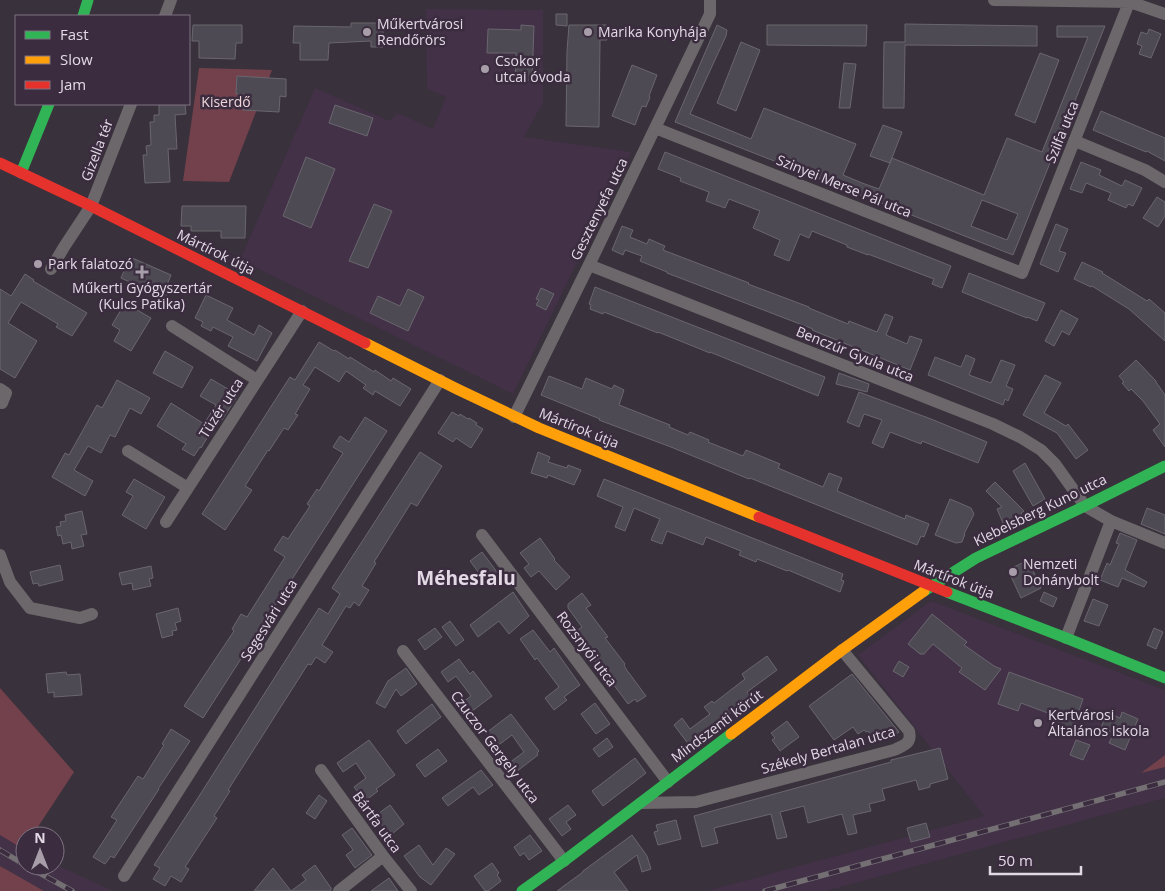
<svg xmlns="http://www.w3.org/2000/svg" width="1165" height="891" viewBox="0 0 1165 891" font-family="'Open Sans',sans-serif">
	<rect width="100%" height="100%" fill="#39313b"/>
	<!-- built -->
	<path fill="#423147" d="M426 9 543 10V103L524 137 631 152 513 394 240 260 315 88 390 121 398 113 433 129 446 97 427 89Z
		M931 601 1165 690V755L1142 772 1165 767V798L826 891H707L984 816 858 655Z
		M0 835 25 850V866H55V864L113 891H44L0 866Z"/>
	<!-- green -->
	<path fill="#72414c" d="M199 68 272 70 229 182 183 181Z
		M0 688 74 772 32 836H25V846L23 849 0 835Z
		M1165 755V767L1141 773Z
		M0 866 44 891H0Z"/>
	<!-- building -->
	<path fill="#4e4a53" stroke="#6a666f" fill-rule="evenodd" d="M556 14H567V26L556 25Z
		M351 23H383V47H371V41L329 43 328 60H300V43H293L294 26 351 27Z
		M905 24 1037 26V46L905 45 904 108H883L884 42H905Z
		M193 25H242V43H236L235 59 199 58V41H192Z
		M521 25 534 26 532 80H515L516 53H487L488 29 521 30Z
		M569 25H607V40H600L599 127 566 126 567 51Z
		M717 25 727 30 726 36 690 114 751 139 764 108 856 144 843 175 862 183 879 189 892 158 984 195 1007 138 1042 152 1088 37H1057V26H1105L1013 255 675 122ZM982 200 1018 214 1007 240 971 226Z
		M767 25H867L866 46 767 45Z
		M1149 29 1161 34 1151 58 1139 54 1142 46 1137 44 1141 32 1147 34Z
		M741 42 760 50 736 111 717 103Z
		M1040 53 1059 60 1035 123 1015 115Z
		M844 63 856 64 850 108H839Z
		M632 65 657 75 649 96 650 97 646 107 642 106 635 125 612 116Z
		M237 76 286 79V97L280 96 279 112 243 110V94H236Z
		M159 104H185L186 114 175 115 177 149H168L170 182 145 183 143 155H147L146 146 151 145 150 122H154V115H159Z
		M335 105 373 118 367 136 329 123Z
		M1101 111 1165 138V161L1147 151 1146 152 1093 130Z
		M883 125 902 132 890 163 870 156Z
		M665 152 951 266 942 288 932 284 934 279 868 254V255L847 247V245L812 231 809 238 800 234 789 261 774 255 780 240 753 228 760 211 729 199 725 208 706 201 709 192 680 181 681 178 658 169Z
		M306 157 335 169 311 228 283 216Z
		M1081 162 1101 170 1099 175 1122 186 1125 180 1142 188 1133 206 1128 204 1126 208 1108 200 1111 193 1086 183 1082 193 1070 189Z
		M1157 197 1165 202V216L1158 227 1143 218Z
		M374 204 392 211 368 268 349 261Z
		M182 206H246L245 238H221V231H191V226H181Z
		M1056 224 1068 229 1059 251 1066 253 1058 272 1040 264Z
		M622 226 633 230 630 237 647 244 649 239 665 246 663 250 736 278 749 283 748 284 809 307V308L848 324 849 321 877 332 885 314 893 317 886 335 907 344 910 336 922 340 910 370 812 330 813 329 667 273V272L640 261 642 256 625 250 623 255 612 250Z
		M130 257 171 275 165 290 168 291 164 301 134 288 136 285 121 278Z
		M1082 262 1103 272 1102 273 1147 301 1149 299 1165 313V341L1129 309 1092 286 1091 287 1074 279Z
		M969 273 1045 303 1037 321 1027 317V318L962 292Z
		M25 274 34 280 33 281 87 313 72 336 56 327 58 324 21 302 8 323 37 341 15 378 0 369V289L11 296Z
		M595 287 825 377 818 396 710 352V353L658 332V333L604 312 603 314 590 309 591 305 589 304Z
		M541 288 554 294 546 310 536 305 539 300 536 299Z
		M408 289 424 297 408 331 370 313 378 296 400 306Z
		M206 295 233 308 227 320 254 335 259 325 272 333 257 361 228 346 233 337 213 327 211 331 201 326 203 322 195 318Z
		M125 303 151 318 131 351 114 341 120 330 112 325Z
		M1061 310 1078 319 1069 335 1062 331 1054 346 1045 341Z
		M319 342 334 351 335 350 349 359 350 357 374 372 375 370 391 381 393 378 411 389 400 406 375 391 373 395 363 388 366 385 346 371 339 382 315 367 303 385 310 389 295 414 298 415 288 430 284 428 269 451 268 450 245 486 252 490 225 530 202 514 290 377 295 380Z
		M165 351 193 367 182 388 153 373Z
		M966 355 975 359 969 375 991 383 1001 360 1015 365 1006 386 1013 389 1008 401 1005 399 1003 405 928 375 935 357 961 367Z
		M1136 360 1156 381V382L1165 395V447L1153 430 1160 424 1143 401 1131 389 1129 391 1122 383 1124 382 1119 376Z
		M839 373 869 384 867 392 836 384Z
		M1045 375 1061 383 1044 413 1066 426 1068 424 1088 450 1076 459 1057 433 1023 415Z
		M549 376 582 389 586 378 612 389 614 385 624 390 619 405 670 425 669 427 688 435 690 432 709 440 708 442 743 456 746 450 780 464 778 468 823 487 829 473 842 478 837 491 905 519 906 515 929 524 924 537 921 536 917 545 750 478 749 479 671 447 599 420 600 419 541 395Z
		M211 379 238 395 222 420 219 418 201 448 200 447 194 456 182 449 186 444 157 426 171 403 204 424 216 405 200 396Z
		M117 380 150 398 141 414 130 408 115 437 110 435 101 453 88 446 74 470 93 481 85 496 52 477 65 453 69 455 97 405 102 408Z
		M859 392 931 419 987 442 978 463 922 441 921 444 890 432 883 448 872 443 882 420 864 414 859 427 847 422Z
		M452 412 459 416 460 414 468 419 469 418 477 423 476 425 483 429 471 448 456 438 453 442 438 433Z
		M365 417 387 431 203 718 184 706 234 631 232 629 241 614 247 617 285 557 274 550 283 536 288 539 310 506 307 504 317 489 319 491 343 453 333 447 340 436 349 442Z
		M420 452 442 466 417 506 411 503 374 562 376 563 362 586 369 590 359 606 354 602 350 608 346 606 322 645 333 652 325 663 316 657 311 665 308 664 228 790 230 791 214 816 217 818 185 867 189 869 181 882 171 876 165 886 153 879 160 868 154 865 194 804 319 608 328 614 340 594 332 588Z
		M538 452 550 457 548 462 567 468 568 465 581 470 574 485 548 475 547 478 531 473Z
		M1025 463 1045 499 1033 506 1013 471Z
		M134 479 165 497 146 529 122 515 133 496 126 492Z
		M604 479 843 574 841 580 844 581 840 592 788 570 787 571 757 559 756 562 739 555 741 551 706 537 703 545 667 531 662 544 651 540 660 519 634 508 625 531 615 527 623 507 597 496Z
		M995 482 1024 511 1021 513 1023 518 1008 524 1007 521 1003 523 997 509 1002 507 986 491Z
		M950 499 971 508 974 514 964 534H965L962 542 956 543 935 535Z
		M1147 508 1165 515V534L1141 524Z
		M82 511 87 534 81 535 84 546 72 549 71 542 63 544 61 535 58 536 56 527 61 526 60 522 66 521 65 515Z
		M1120 533 1137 540 1125 570 1147 582 1144 587 1122 578 1118 587 1100 580 1107 563 1110 565 1119 544 1116 543Z
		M540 538 555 559 554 560 570 577 556 590 539 571 531 577 524 568 529 564 520 553Z
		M482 552 497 572 485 581 470 561Z
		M1028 560 1041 588 1021 598 1008 570Z
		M60 565 63 580 39 586 38 583 33 584 30 572Z
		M151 566 153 578 149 579 151 586 133 590 132 583 122 585 119 573Z
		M513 592 529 616 509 634 499 621 478 637 470 625Z
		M1044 592 1057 598 1053 607 1040 601Z
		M582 593 591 605 586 608 608 637 605 638 625 664 624 665 626 669 646 696 637 702 635 699 628 704 608 677 607 678 574 633 582 627 568 608V604Z
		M1093 599 1108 605 1099 626 1084 621Z
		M178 608 181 621 175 623 177 630 172 631 173 635 162 638 156 614Z
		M932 614 967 642 964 645 994 666 1001 669 985 690 959 672 962 668 933 644 924 654H920L908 644Z
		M450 621 464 640 456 646 442 627Z
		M435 628 442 637 425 650 418 640Z
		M1154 628 1163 632 1156 649 1147 645Z
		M533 630 550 652 554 648 580 685 564 697 567 700 554 710 545 698 559 687 537 658 535 660 520 639Z
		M767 656 777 670 747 692 751 698 696 738 697 739 689 745 674 725 682 718 690 729 710 714 704 707 712 701 714 703 745 679 742 674Z
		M459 659 470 674 473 671 492 696 471 712 463 702 471 696 456 676 448 682 441 672Z
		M899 661 909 667 903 677 893 671Z
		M406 668 417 684 401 696 396 689 385 708 376 703 388 681Z
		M66 672 67 675 80 674 82 695 54 697V692L48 693 46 674Z
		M1009 672 1083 699 1072 731 1050 723 1053 715 1021 703 1018 711 998 704Z
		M852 674 899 732 889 739 876 742 868 731 866 732 864 730 858 734 853 727 834 740 809 706Z
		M595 703 610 724 596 734 581 714Z
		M432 704 441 717 406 744 397 731Z
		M1107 712 1120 718 1122 712 1138 719 1125 750 1109 743 1114 733 1101 728Z
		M511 714 539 751 537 753 538 755 516 772 509 763 524 752 512 735 496 747 486 733Z
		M787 721 799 737 780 751 772 740 775 738 771 733Z
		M171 729 190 741 158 789H159L114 858 111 856 105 864 93 857 117 820 111 817 138 776 143 779 164 745 162 744Z
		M607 738 613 747 599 757 593 749Z
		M369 740 395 775 376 789 378 791 365 801 354 787 366 778 356 763 343 772 337 763Z
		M1076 740 1090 745 1083 760 1070 755Z
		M940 748 948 779 930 784V787L919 790 916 780 882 789 885 800 869 804 871 811 853 815 857 833 848 835 842 814 808 823 804 806 780 812 787 837 777 839 771 814 714 828 718 843 702 847 694 816 891 762V760Z
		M438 749 447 761 425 777 416 765Z
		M635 758 646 773 603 806 592 791Z
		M481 770 493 785 479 795 473 787 448 806 442 798Z
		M319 795 327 801 315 819 306 813Z
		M390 805 404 824 392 834 389 830 387 832 375 816Z
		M568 805 576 815 566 822 571 829 562 836 549 819Z
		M676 820 681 839 658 845 654 832 658 831 656 825Z
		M926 823 930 837 911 842 907 828Z
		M352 828 372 855 355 868 346 855 353 850 342 835Z
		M530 835 542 851 529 860 524 853 520 856 514 847Z
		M632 835 647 856 651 869 642 872 637 855 614 872 628 891H557L583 872V871Z
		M419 845 433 865 446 848 455 854 431 885 420 877 404 856Z
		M492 863 499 873 497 875 501 881 488 891H485L474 876Z
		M315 865 331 888V891H291L306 880 302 875Z
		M273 868 291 891H254Z
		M389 878 398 891H371Z"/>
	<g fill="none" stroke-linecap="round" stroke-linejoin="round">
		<!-- street -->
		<path stroke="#6b676b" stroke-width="12" d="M994 0 1130 2 1165 14
			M165 16 171 0
			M655 128 1022 273 1130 0
			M1075 141 1145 170 1165 182
			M589 265 993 424 1020 437 1041 450 1055 464 1085 506 1111 521 1165 543
			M51 269 64 247 91 206 131 104
			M172 326 257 380
			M0 389 6 393 2 403 0 402
			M514 417 589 265 710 14V0
			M128 451 188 488
			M166 522 302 311
			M482 535 668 782
			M0 555 10 582 30 608 80 618 92 614
			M1066 638 1111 521
			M403 651 564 861
			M321 770 383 856 411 891
			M641 803 696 802 894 750C904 745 912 744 909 731L842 650
			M124 876 440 380
			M339 891 383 856"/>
		<!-- fast -->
		<path stroke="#30b455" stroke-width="11" d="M83 16 88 0
			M21 173 49 104
			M924 591 976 558 1085 506 1165 466
			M947 592 1066 638 1165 678
			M522 891 564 861 731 734"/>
		<!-- slow -->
		<path stroke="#ff9f0a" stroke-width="11" d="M365 343 457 389 539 428 759 517
			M731 734 842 650 924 591"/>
		<!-- jam -->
		<path stroke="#e5322d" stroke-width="11" d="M0 163 91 206 365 343
			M759 517 947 592"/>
		<defs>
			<path id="rail" d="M0 850 25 865
				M27 866 72 891
				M765 891 1165 782"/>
		</defs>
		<!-- rail casing -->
		<use href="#rail" stroke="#736f73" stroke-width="5.5"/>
		<!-- rail -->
		<use href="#rail" stroke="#3b2d3f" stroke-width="4" stroke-dasharray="11" stroke-linecap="butt"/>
	</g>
	<!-- markers -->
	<g fill="#a79eaa" stroke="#3b2d3f" stroke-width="2">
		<circle cx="367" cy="32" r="5"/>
		<circle cx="588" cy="32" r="5"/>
		<circle cx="485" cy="69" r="5"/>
		<circle cx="38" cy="264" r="5"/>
		<path d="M139.5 264.5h5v5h5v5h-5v5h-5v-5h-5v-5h5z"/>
		<circle cx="1013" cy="572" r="5"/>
		<circle cx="1038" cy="723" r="5"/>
	</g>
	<g text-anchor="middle" stroke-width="5" stroke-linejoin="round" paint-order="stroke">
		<!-- poi labels -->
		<g font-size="14" fill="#e2d9e5" stroke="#3b2d3f" text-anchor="start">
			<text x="377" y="29">Műkertvárosi<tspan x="377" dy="16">Rendőrörs</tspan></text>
			<text x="598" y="37">Marika Konyhája</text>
			<text x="495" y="66">Csokor<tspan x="495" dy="16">utcai óvoda</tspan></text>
			<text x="48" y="269">Park falatozó</text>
			<text x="142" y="293" text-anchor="middle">Műkerti Gyógyszertár<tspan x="142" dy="16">(Kulcs Patika)</tspan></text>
			<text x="1023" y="569">Nemzeti<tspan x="1023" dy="16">Dohánybolt</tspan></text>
			<text x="1048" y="720">Kertvárosi<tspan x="1048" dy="16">Általános Iskola</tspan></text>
		</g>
		<!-- park labels -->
		<g font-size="14" fill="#efd6da" stroke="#3b2d3f">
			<text x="226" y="107">Kiserdő</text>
		</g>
		<!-- street labels -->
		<g font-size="14" fill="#e2d9e5" stroke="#3b2d3f">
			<text transform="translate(1062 132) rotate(-68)" y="5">Szilfa utca</text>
			<text transform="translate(97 150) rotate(-69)" y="5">Gizella tér</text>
			<text transform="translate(844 186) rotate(22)" y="5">Szinyei Merse Pál utca</text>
			<text transform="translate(599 209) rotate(-64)" y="5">Gesztenyefa utca</text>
			<text transform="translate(216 252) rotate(26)" y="5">Mártírok útja</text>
			<text transform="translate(855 354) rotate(22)" y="5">Benczúr Gyula utca</text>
			<text transform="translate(221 408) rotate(-57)" y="5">Tüzér utca</text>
			<text transform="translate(579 428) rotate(22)" y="5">Mártírok útja</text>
			<text transform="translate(1040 510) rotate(-26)" y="5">Klebelsberg Kuno utca</text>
			<text transform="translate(954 579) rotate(21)" y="5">Mártírok útja</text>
			<text transform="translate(269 620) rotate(-58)" y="5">Segesvári utca</text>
			<text transform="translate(587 649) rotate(53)" y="5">Rozsnyói utca</text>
			<text transform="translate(717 726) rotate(-37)" y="5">Mindszenti körút</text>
			<text transform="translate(495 747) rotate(53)" y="5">Czuczor Gergely utca</text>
			<text transform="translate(828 750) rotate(-16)" y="5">Székely Bertalan utca</text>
			<text transform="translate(377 822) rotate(54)" y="5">Bártfa utca</text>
		</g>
		<!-- district labels -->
		<g font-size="19" font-weight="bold" fill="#e2d9e5" stroke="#3b2d3f">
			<text x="466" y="585">Méhesfalu</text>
		</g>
	</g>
	<!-- legend -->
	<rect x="15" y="15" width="175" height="90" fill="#3b2d3f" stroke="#7e7281"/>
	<rect x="25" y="31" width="25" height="8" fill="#30b455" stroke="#7e7281"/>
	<text x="60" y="40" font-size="15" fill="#e2d9e5">Fast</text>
	<rect x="25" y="56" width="25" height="8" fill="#ff9f0a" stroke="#7e7281"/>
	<text x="60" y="65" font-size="15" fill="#e2d9e5">Slow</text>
	<rect x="25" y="81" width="25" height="8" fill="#e5322d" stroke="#7e7281"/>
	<text x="60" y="90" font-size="15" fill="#e2d9e5">Jam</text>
	<!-- north arrow -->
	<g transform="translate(40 851)"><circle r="24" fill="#3b2d3f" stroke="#7e7281"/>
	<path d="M0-4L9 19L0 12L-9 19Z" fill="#a79eaa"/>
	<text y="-8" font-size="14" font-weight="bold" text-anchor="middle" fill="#e2d9e5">N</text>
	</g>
	<!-- scale -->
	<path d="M990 866v8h91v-8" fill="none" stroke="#e2d9e5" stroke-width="2.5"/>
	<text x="998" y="866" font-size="15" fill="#e2d9e5" stroke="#3b2d3f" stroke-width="4" paint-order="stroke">50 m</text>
</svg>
